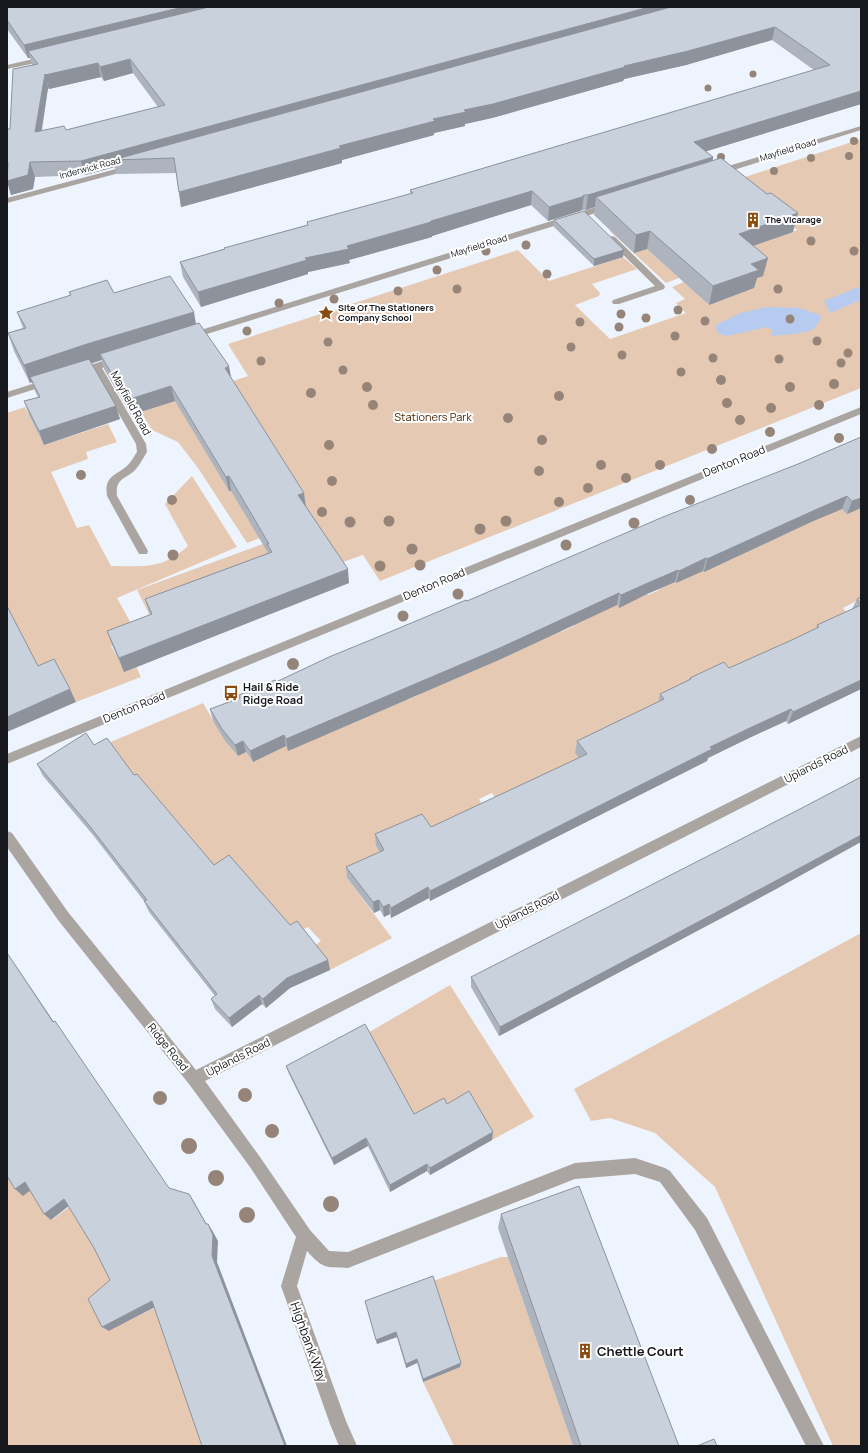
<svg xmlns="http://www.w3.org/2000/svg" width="868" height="1453" viewBox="0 0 868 1453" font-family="Manrope,sans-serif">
	<rect width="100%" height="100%" fill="#eef4fe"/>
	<!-- green -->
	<path fill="#e6c9b3" d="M861 139V388L380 581 363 555 337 564 274 566 149 614 137 590 312 526 308 520 247 543 198 468 178 442 152 430 141 412 248 376 228 344 518 250 549 281 623 257 637 269 592 284 600 293 599 296 575 305 610 339 686 313 676 303 685 299 672 287 684 282 709 305 754 288 692 216 772 239 797 230 736 180Z
		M637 222 631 234 679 278 666 283 610 231Z
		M25 407 44 445 108 424 117 442 86 452 88 459 51 472 77 528 89 525 111 566C145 566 161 570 188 546L165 504 192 476 237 547 117 598 138 636 111 646 118 658 136 666 141 677 76 702 60 673 42 680 7 629V413Z
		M861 508V603L858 600 843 608 853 619 575 752 585 766 500 806 492 793 479 799 487 813 347 878 392 938 330 970 312 948 321 941 308 927 290 936 212 880 94 749 203 703 225 741 238 756 246 752 253 762 286 746 289 751 332 715 341 728 357 721 366 702 374 714 388 707 399 687 407 700 421 694 429 674 438 686 543 639 553 621 561 632 574 626 566 615 610 598 619 607 637 583 648 595 659 590 649 579 719 549 730 560 767 542 775 530 781 536 792 531 808 510Z
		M861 933V1446H833L715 1187 655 1133 610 1118 591 1121 574 1089Z
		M450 985 534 1117 492 1140 468 1099 411 1124 366 1034Z
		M7 1146 52 1220 82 1197 116 1285 95 1304 109 1331 156 1307 206 1446H7Z
		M501 1257H508L573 1446H454L423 1382 460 1367 433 1281Z"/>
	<!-- water -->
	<path fill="#b6cbef" d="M861 286V302L858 301 830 313 824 301Z
		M767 307 799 308 820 315 821 319 813 330 795 334 771 336 773 331 767 327 727 336 717 333 716 325 740 313Z"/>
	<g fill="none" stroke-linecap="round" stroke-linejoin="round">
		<!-- lane -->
		<path fill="#aaa5a1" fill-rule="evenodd" d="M612 236 615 237 664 285 665 287 664 289 619 304H613L612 302 613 300 655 286 609 241 608 239Z"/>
		<!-- street -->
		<path fill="#aaa5a1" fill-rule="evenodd" d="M47 56 51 58 50 60 7 69V65Z
			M861 126V130L721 174H718L714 172 715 170Z
			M131 165H134V169L7 203V198Z
			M606 204H609L613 206 612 208 194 338H188L186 336 188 334Z
			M118 356 121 357 123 359 121 361 102 368 146 444 147 452C144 457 140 464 136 469 126 480 115 477 117 496L148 551 147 554H139L107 496C104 475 116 476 128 465 132 461 134 456 137 452L136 444 94 370 78 375 73 372 75 370Z
			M48 379 51 380 53 382 51 384 7 398V392Z
			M861 407V414L7 764V754Z
			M861 736V747L205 1081 260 1157 310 1230 329 1251 348 1252 575 1163 635 1158 665 1168 670 1171 707 1218 824 1446H806L695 1230 660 1182 635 1174 575 1179 348 1268C325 1267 323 1269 307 1251L297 1286 346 1421 357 1446H339L330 1424 281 1286 296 1237 250 1167 189 1084 58 920 7 847V831L12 833 68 912 196 1070Z"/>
	</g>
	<!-- trees -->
	<g fill="#958477">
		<circle cx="753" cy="74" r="3.5"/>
		<circle cx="708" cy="88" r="3.5"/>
		<circle cx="854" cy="141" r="4"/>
		<circle cx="849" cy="156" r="4"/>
		<circle cx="721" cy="157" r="4"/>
		<circle cx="811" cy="158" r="4"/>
		<circle cx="774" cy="171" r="4"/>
		<circle cx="797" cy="220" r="4"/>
		<circle cx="811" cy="241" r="4.5"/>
		<circle cx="526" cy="245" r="4.5"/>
		<circle cx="486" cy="251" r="4.5"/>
		<circle cx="854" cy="251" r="4.5"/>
		<circle cx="437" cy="270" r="4.5"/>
		<circle cx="547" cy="274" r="4.5"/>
		<circle cx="457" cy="289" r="4.5"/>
		<circle cx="778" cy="289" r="4.5"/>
		<circle cx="398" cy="291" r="4.5"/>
		<circle cx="334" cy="299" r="4.5"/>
		<circle cx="279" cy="303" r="4.5"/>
		<circle cx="678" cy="310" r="4.5"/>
		<circle cx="621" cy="314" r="4.5"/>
		<circle cx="646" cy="318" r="4.5"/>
		<circle cx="790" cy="319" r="4.5"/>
		<circle cx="705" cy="321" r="4.5"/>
		<circle cx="580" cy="322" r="4.5"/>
		<circle cx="619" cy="327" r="4.5"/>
		<circle cx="247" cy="331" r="4.5"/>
		<circle cx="675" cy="336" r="4.5"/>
		<circle cx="817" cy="341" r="4.5"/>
		<circle cx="328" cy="342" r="4.5"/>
		<circle cx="571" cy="347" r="4.5"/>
		<circle cx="848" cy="353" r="4.5"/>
		<circle cx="622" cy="355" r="4.5"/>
		<circle cx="713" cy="358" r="4.5"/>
		<circle cx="779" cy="359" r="4.5"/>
		<circle cx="261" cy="361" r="4.5"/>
		<circle cx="841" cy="363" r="4.5"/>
		<circle cx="343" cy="370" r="4.5"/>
		<circle cx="681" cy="372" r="4.5"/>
		<circle cx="721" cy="380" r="5"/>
		<circle cx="834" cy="384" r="5"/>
		<circle cx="367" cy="387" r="5"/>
		<circle cx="790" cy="387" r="5"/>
		<circle cx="311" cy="393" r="5"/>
		<circle cx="559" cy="396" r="5"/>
		<circle cx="727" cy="403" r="5"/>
		<circle cx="373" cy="405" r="5"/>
		<circle cx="819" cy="405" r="5"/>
		<circle cx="771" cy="408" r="5"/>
		<circle cx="508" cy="418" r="5"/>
		<circle cx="740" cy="420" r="5"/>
		<circle cx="770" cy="432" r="5"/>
		<circle cx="839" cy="438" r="5"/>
		<circle cx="542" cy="440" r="5"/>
		<circle cx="329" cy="445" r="5"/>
		<circle cx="712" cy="449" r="5"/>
		<circle cx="601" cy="465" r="5"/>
		<circle cx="660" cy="465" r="5"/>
		<circle cx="539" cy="471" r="5"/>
		<circle cx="81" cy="475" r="5"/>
		<circle cx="626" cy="478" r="5"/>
		<circle cx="332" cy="481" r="5"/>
		<circle cx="588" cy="488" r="5"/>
		<circle cx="172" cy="500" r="5"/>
		<circle cx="690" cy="500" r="5"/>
		<circle cx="559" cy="502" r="5"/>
		<circle cx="322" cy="512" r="5"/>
		<circle cx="389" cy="521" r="5.5"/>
		<circle cx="506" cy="521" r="5.5"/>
		<circle cx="350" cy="522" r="5.5"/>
		<circle cx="634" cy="523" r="5.5"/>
		<circle cx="480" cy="529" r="5.5"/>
		<circle cx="566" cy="545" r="5.5"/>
		<circle cx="412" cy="549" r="5.5"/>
		<circle cx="173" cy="555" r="5.5"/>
		<circle cx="420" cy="565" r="5.5"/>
		<circle cx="380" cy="566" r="5.5"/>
		<circle cx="458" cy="594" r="5.5"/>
		<circle cx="403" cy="616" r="5.5"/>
		<circle cx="293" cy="664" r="6"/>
		<circle cx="245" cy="1095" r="7"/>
		<circle cx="160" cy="1098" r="7"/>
		<circle cx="272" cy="1131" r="7"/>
		<circle cx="189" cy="1146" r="8"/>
		<circle cx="216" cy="1178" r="8"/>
		<circle cx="331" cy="1204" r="8"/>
		<circle cx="247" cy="1215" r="8"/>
	</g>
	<!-- wall -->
	<path fill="#adb4be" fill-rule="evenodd" d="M7 7H861V104L706 151 713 157V161L793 232 753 246 763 276 757 278 754 288 709 305 647 249 634 253 594 215 595 207 586 210H582L580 211 548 221 531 205 432 236V237L349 260 350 263 308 272V274L201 307 183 277 180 262 224 249V248L307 225V222L410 194V190L814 70 772 40 686 65 624 79 623 81 492 118 465 124V126L434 133V135L342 160V163L181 207 176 173 116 174 115 167 85 175 35 177 33 189 11 195 7 181V129H10L32 65 30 58H28L7 29ZM133 73 158 107 66 130H42L48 88 49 89 101 77 104 81Z
		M554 220 624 250 623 257 594 266 554 227Z
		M69 292 114 293 196 324 231 378 306 506 349 583 124 672 112 645 107 631 150 615 145 599 268 553 231 491H229L175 401 131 415 104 369 102 360 92 363 120 419 44 445 29 415 24 401 38 397 35 391 32 382 30 383 14 351 8 333 23 328 17 312 70 296Z
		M861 437V508L847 514 842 509 811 522 704 572 703 571 676 583 675 582 647 594 619 608 617 605 501 659 288 751 286 746 253 762 246 752 238 756 225 741 213 721 210 709 239 698V695L276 682 467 601 798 464Z
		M861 597V689L788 724 786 721 749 738 708 758 707 761 430 901 429 898 391 918 390 914 384 917 380 910 374 913 347 878 346 867 380 852 376 846 375 834 431 827 579 758 575 753 577 741 658 703 660 694 689 680 690 678 729 668 794 639 816 628 817 625 852 609 857 599Z
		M94 745 134 775 214 865 290 925 328 960 330 970 290 988 266 1008 262 1004 232 1027 215 1009 211 999 215 996 149 912 144 901 93 835 43 776 37 764Z
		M778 888 499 1036 471 987V977Z
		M286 1066 414 1114 447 1104 492 1140 430 1175 427 1171 390 1192 368 1146 334 1165 289 1074Z
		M501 1214 679 1446H573L498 1228Z
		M365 1301 461 1363 460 1367 423 1382 417 1363 406 1368 397 1337 377 1344Z"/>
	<!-- shaded-wall -->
	<path fill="#8d929b" d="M183 7H242L28 51 30 58H28L24 45Z
		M649 7H697L113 160 115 167 85 175 81 161Z
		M775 27 772 40 686 65 624 79 623 81 492 118 465 124V126L434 133V135L342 160V163L181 207 179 192 433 119 464 110 624 66Z
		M130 59 133 73 104 81 100 67Z
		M98 63 101 77 49 89 45 75Z
		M45 74 48 88 39 146 35 132Z
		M861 91V104L691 156 694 142Z
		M713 157 711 171 596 197 595 207 586 210 588 195Z
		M30 162 35 177 33 189 11 195 7 181Z
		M532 191 531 205 432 236V237L349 260 350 263 308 272V274L201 307 198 292 305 258 431 221Z
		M584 195 582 210 580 211 548 221 549 207Z
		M798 213 793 232 735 252 739 234Z
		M650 231 647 249 634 253 636 235Z
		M624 250 623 257 594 266V259Z
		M768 258 763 276 757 278 754 288 709 305 713 286 751 264Z
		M194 312 197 330 100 354 102 360 32 382 30 377 32 382 30 383 24 365 87 344Z
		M229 366 232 382 225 368Z
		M171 386 175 401 131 415 127 400Z
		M116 406 120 419 44 445 39 431Z
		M229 476 231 491H229L226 477Z
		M304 493 306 507 298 495Z
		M847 496 842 509 811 522 704 572 707 559 815 510Z
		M861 498V508L847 514 852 501Z
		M706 558 703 571 676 583 679 571Z
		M348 569 349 583 124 672 119 658Z
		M678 570 675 582 647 594 619 608 621 595 650 582Z
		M619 593 617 605 501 659 288 751 286 739Z
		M861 680V689L788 724 793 712Z
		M70 689 76 702 7 732V717Z
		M791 709 786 721 749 738 708 758 707 761 430 901V891L710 747 754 726Z
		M284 735 286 746 253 762 250 751Z
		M243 741 246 752 238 756 235 745Z
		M861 835V842L778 888 499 1036 500 1027Z
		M428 887 429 898 391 918V908Z
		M379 900 380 910 374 913 373 902Z
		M389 904 390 914 384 917 383 907Z
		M7 952 60 1031 53 1022Z
		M328 960 330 970 290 988 266 1008 263 999 287 978Z
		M259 995 262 1004 232 1027 229 1018Z
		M493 1132 492 1140 430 1175V1168Z
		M366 1138 368 1146 334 1165 332 1158Z
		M427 1164V1171L390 1192V1185Z
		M25 1182 32 1189 23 1196 15 1189Z
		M189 1194 193 1200 210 1230 206 1224Z
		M64 1199 70 1205 51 1220 44 1214Z
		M208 1224 212 1230 218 1241 217 1262 287 1446H285L212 1256Z
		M152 1301 157 1306 109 1331 102 1327Z
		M396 1332 397 1337 377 1344 376 1340Z
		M417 1359V1363L406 1368V1364Z
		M461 1363 460 1367 423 1382V1379Z"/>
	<!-- building -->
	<path fill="#c9d1dd" stroke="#8d929b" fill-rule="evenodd" d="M7 7H183L24 45 7 20Z
		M209 7H649L81 161 30 162 28 175 7 181 8 163H7V129H10L13 69 38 64 28 51ZM130 59 165 105 66 130 64 126 35 132 45 74V75L98 63 100 67Z
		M671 7H861V91L694 142 713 157 588 195H584L582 197 549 207 532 191 431 221V222L347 246 349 249 305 258 307 260 198 292 180 262 225 249 224 248 308 225 307 222 413 193 410 190 830 65 775 27 688 51 624 66 625 67 493 104 464 110 466 112 433 119 435 121 339 146 341 148 179 192 174 158 113 160Z
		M721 158 767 194 771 193 798 213 739 234 768 258 751 264 759 270 713 286 650 231 636 235 596 197Z
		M584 211 624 250 594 259 554 220Z
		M170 276 194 312 87 344 24 365 8 333 26 328 17 312 71 295 69 292 107 280 114 293Z
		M199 323 229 366 225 368 304 493 298 495 348 569 119 658 107 631 152 614 145 599 272 552 267 544H269L229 476 226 477 171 386 127 400 100 354Z
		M89 359 116 406 39 431 24 401 40 397 30 377Z
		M861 437V498L852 501 847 496 815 510 707 559 706 558 679 571 678 570 650 582 621 595 619 593 502 647 286 739 284 735 250 751 243 741 235 745 222 729 210 709 240 698 239 695 275 680 276 682 329 657 385 634 466 600 467 601 663 517 798 464Z
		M861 597V604L857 599Z
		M861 605V680L793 712 791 709 754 726 710 747 712 749 430 891 428 887 391 908 389 904 383 907 379 900 373 902 346 867 384 850 375 834 422 814 431 827 587 754 577 741 664 699 660 694 691 679 690 678 724 662 729 668 794 639 819 627 817 625Z
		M7 606 38 666 54 659 70 689 7 717Z
		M86 733 94 745 107 738 134 775 137 774 214 865 229 855 290 925 297 921 328 960 287 978 263 999 259 995 229 1018 211 999 217 994 144 901 147 900 88 824 37 764Z
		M861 777V835L783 877 500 1027 471 977 800 809Z
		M7 953 53 1022 55 1021 169 1188 189 1194 206 1224H208L213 1235 212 1256 285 1446H202L152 1301 102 1327 88 1299 110 1280 94 1248 64 1199 44 1214 25 1182 15 1189 7 1176Z
		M365 1024 414 1114 444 1098 447 1104 469 1091 493 1132 430 1168 427 1164 390 1185 366 1138 332 1158 286 1066Z
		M579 1186 679 1446H581L501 1214Z
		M433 1276 461 1363 423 1379 417 1359 406 1364 396 1332 376 1340 365 1301Z
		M714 1439 717 1446H697Z"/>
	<!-- icons -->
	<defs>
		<symbol id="building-bare" viewBox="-9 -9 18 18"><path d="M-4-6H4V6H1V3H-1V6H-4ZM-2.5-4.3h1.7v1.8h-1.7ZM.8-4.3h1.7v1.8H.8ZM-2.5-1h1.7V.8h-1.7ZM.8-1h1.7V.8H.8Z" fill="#8a4c0e" stroke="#fff" stroke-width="2.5" paint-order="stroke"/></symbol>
		<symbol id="sight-bare" viewBox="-9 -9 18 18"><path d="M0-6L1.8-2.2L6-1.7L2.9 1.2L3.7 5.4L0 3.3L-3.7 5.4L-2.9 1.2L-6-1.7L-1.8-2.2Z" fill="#8a4c0e" stroke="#fff" stroke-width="2.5" paint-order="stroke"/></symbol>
		<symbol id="bus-bare" viewBox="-9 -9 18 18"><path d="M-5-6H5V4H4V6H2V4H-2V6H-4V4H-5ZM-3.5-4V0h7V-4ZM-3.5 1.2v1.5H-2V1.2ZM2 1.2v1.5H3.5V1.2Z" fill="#8a4c0e" stroke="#fff" stroke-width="2.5" paint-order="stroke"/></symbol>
	</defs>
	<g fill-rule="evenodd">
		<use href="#building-bare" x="742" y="209" width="22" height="22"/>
		<use href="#sight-bare" x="315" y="302" width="22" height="22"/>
		<use href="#bus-bare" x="220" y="682" width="22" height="22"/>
		<use href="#building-bare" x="574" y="1340" width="22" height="22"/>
	</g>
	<g text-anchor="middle" stroke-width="4" stroke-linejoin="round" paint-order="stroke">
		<!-- far-street labels -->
		<g font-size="9" fill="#16181d" stroke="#fff">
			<text transform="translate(788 150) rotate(-17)" y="3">Mayfield Road</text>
			<text transform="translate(90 168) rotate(-15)" y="3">Inderwick Road</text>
			<text transform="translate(479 246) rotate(-17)" y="3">Mayfield Road</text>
		</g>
		<!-- far-poi labels -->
		<g font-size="9" font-weight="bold" fill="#16181d" stroke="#fff" text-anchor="start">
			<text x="765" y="223">The Vicarage</text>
			<text x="338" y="311">Site Of The Stationers<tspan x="338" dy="10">Company School</tspan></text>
		</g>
		<!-- street labels -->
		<g font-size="11" fill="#16181d" stroke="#fff">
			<text transform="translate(131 403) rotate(61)" y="4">Mayfield Road</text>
			<text transform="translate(734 461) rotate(-22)" y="4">Denton Road</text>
			<text transform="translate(434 584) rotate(-23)" y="4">Denton Road</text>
			<text transform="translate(134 707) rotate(-22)" y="4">Denton Road</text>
			<text transform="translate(816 764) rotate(-27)" y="4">Uplands Road</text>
			<text transform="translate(527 910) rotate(-27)" y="4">Uplands Road</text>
			<text transform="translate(168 1047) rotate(51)" y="4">Ridge Road</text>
			<text transform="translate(238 1057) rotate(-27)" y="4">Uplands Road</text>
		</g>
		<!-- park labels -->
		<g font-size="11" fill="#4d2908" stroke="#fff">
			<text x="433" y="421">Stationers Park</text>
		</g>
		<!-- poi labels -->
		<g font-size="11" font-weight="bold" fill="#16181d" stroke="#fff" text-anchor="start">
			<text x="243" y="691">Hail &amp; Ride<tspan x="243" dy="13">Ridge Road</tspan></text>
		</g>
		<!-- near-street labels -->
		<g font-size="13" fill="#16181d" stroke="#fff">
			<text transform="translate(309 1342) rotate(70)" y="5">Highbank Way</text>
		</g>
		<!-- near-poi labels -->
		<g font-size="13" font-weight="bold" fill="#16181d" stroke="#fff" text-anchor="start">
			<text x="597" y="1356">Chettle Court</text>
		</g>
	</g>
	<!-- border -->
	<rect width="868" height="1453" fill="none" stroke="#16181d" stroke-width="16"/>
</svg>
